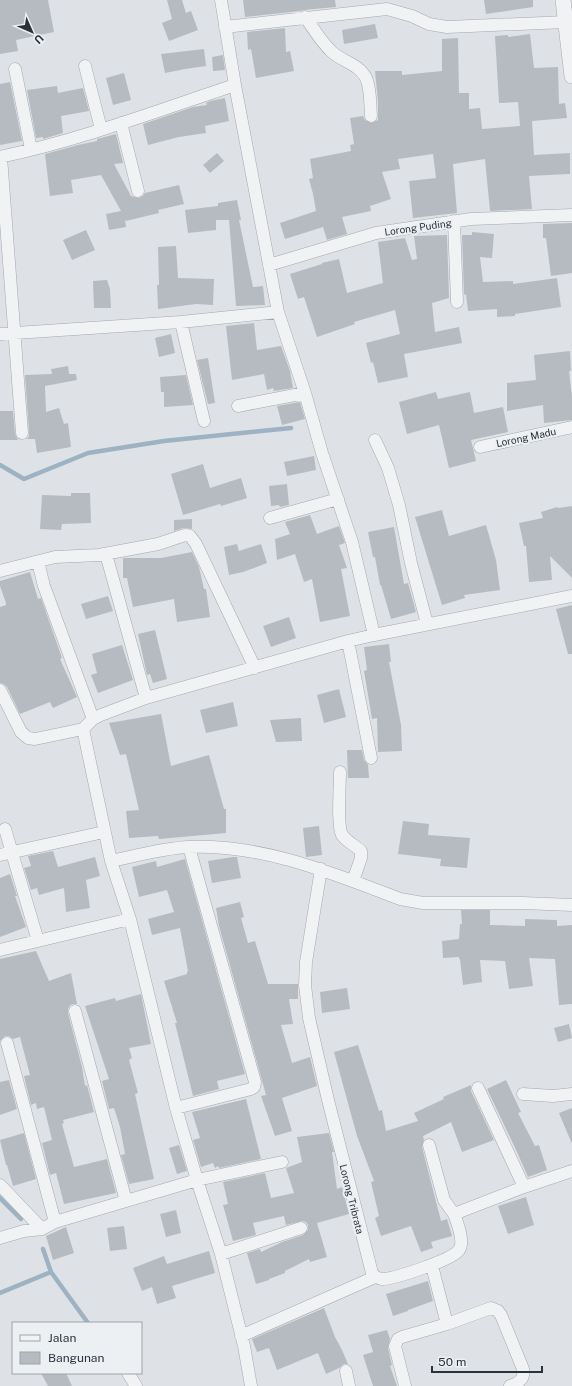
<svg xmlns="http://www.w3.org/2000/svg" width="572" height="1386" viewBox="0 0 572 1386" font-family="'Public Sans',sans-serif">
	<rect width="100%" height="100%" fill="#dee2e6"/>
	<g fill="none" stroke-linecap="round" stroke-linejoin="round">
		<!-- stream -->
		<path stroke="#9db2c2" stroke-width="4.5" d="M0 465 24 479 88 453 164 441 291 428
			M0 1198 21 1219
			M43 1249 51 1272 88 1323
			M0 1293 51 1272"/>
	</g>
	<!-- building -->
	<path fill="#b6bbc2" d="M0 0H48L54 32 16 40 18 51 0 54Z
		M167 0H182L186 13 191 11 198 30 169 41 162 23 172 19Z
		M243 0H335L336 7 304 10 300 11 245 17Z
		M484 0H533V7L486 14Z
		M375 24 378 38 344 44 342 30Z
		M285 28 286 52 290 51 294 71 256 78 251 49 248 50 247 32Z
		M530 34 534 68 558 67 559 104 565 103 567 118 532 121 534 155 570 153V174L529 176 532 209 490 211 485 159 453 164 457 213 413 218 409 181 436 178 433 154 398 159 400 169 382 172 391 199 370 206 371 211 342 217 347 234 327 240 323 227 285 239 280 223 316 211 313 194 309 179 313 178 310 159 351 151 350 145 354 144 350 118 363 116 365 120 371 123 378 120V101L375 71H402V75L442 71V39L458 38 459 93H469V109L480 108 482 129 520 126 518 102 499 103 495 36 508 35V37Z
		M204 49 206 66 185 69 165 73 161 54Z
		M223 55 225 70 213 71 212 57Z
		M124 73 131 100 113 105 106 78Z
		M10 82 22 141 0 145V84Z
		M57 86 58 93 83 88 89 111 61 116 63 133 43 139V137L36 138 27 90Z
		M225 98 229 121 205 126 206 133 179 137 148 145 143 124 193 107 207 105 206 103 210 101Z
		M116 134 123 163 114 164 131 196 139 198 143 196 145 193 179 185 184 204 158 210 159 213 126 221 125 219 126 227 109 230 106 214 121 211 101 175 71 180 73 193 50 196 45 154 78 145 97 141V139Z
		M217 153 224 161 210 173 203 165Z
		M237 200 241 220H239L253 287 263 286 265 305 236 306 229 220H216V230L188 233 185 210 218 206V203Z
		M572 223V273L551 276 546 238H543V224Z
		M86 230 95 250 72 260 63 240Z
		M472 232 494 234 492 258 480 257 483 282 513 281V284L557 278 561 307 515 314V316L497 317V309L468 311 466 294 464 295 462 235H472Z
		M447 235 449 298 432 303 435 332 459 327 462 343 404 354 408 377 378 383 373 362 371 363 366 343 400 334 395 310 354 322 355 324 317 337 304 297 298 299 290 274 322 264V263L339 259 347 293 383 283 378 242 405 238 412 260 417 259 414 236Z
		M176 246 178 278 214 279 213 305 196 304 158 309 157 285H159L158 247Z
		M107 280 110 289 111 308H94L93 281Z
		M254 323 257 350 281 346 290 371 293 388 274 391 273 388 267 390 264 374 232 380 226 326Z
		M171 334 175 353 159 357 155 338Z
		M570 351 571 371H569L572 398V420L544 423 543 405 507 411V383L536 380 534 355Z
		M208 358 215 403 208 404 197 360Z
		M68 366 69 374H76L77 380 45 386 46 412 59 408 64 424 68 423 71 447 37 453 35 439H26L29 437V432L25 375 52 374 51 369Z
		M186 375 193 405 164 407V392H161L160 377Z
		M436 392 438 399 470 392 474 413 503 407 508 432 471 440 476 461 449 468 439 425 407 434 399 402Z
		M300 402 305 419 282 425 277 406Z
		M0 411H13L15 434 18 440H0Z
		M314 456 316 470 287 476 284 462Z
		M203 464 210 488 241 478 247 498 221 506 220 504 183 515 171 474Z
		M287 484 289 505 280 507 279 505 271 506 269 486Z
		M71 493H90L91 523 62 524 61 530 40 529 42 495 71 496Z
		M572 506V578L550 556 552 580 529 582 526 546H524L519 523 543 518 541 512 557 507 558 508Z
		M442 510 449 536 486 525 496 560 500 590 464 595 465 598 442 605 415 517Z
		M310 515 317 534 339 526 345 543 339 545 347 568 341 569 350 616 320 622 312 579 304 582 295 554 277 560 275 539 290 534 285 522Z
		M192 519V529L183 528 174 531V520Z
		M394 527 404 584 408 583 416 612 391 619 381 585H380L375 557H373L368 532Z
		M237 544 239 551 261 544 267 563 243 572 229 575 224 547Z
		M192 552 199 567 204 589H206L210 617 177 622 174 599 133 607 127 578H123V558H161Z
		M30 572 38 599 41 598 62 658 60 659 77 697 53 708 50 702 20 714 7 687 4 684 0 683V607L6 605V603L0 586V581Z
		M108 596 113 611 86 619 81 604Z
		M572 605V654H568L556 609Z
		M289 617 296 638 271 647 263 626Z
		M155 630 167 679 153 683 150 674 147 675 138 634Z
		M389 644 391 662H389L401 725 402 751 378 752 377 718 372 719 364 671 367 670 364 647Z
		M122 645 133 680 98 693 91 675 97 673 92 654Z
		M339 689 346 717 324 723 317 695Z
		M233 702 238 726 206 733 200 710Z
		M161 714 171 766 209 755 224 809H226V833L159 839 158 836 129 838 126 811 139 810 126 754 120 755 109 723Z
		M301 718 302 741 276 742 270 720Z
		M347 750H362L364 760 368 765 369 778H348Z
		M403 821 429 824 428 835 470 838 467 868 440 866 441 859 398 854Z
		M319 826 322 855 306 857 303 828Z
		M53 851 58 867 95 857 100 876 86 880 90 908 66 912 64 888 39 895 37 888 31 890 24 868 31 866 28 856Z
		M233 857H237L241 878 212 883 208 861Z
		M185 859 245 1074 217 1081 219 1089 193 1096 175 1023H177L164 981 187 974V972L188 971 180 928 152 935 148 919 174 912 167 890 139 897 132 867 156 861 157 867Z
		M10 874 17 896H15L26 927 0 937V878Z
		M240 902 244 917 241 918 248 943 255 941 268 984H298V999H289L293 1024 281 1025 292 1063 310 1057 317 1086 282 1098 292 1131 275 1136 261 1096 266 1095 219 926 216 908Z
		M461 910H490V925L525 926V919L557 920V926L572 925V1004L559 1005 555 959 529 958 533 986 509 989 505 961 480 960 482 982 463 985 460 959H459V957L443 958 442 941 459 939 460 924H462Z
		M36 951 49 981 71 973 77 1004H73L70 1005 68 1009V1013L82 1067 85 1086 87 1085 94 1112 63 1120 64 1123 62 1124 74 1167 107 1159 116 1193 64 1204 56 1173 50 1175 42 1143 52 1140 44 1107 37 1109 36 1103 31 1105 24 1076 30 1075 20 1037 13 1039 9 1036H5L0 1041V959Z
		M347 988 350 1009 322 1013 320 992Z
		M141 994 151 1044 129 1048 132 1058 129 1060 138 1093 135 1094 154 1179 129 1184 121 1155 125 1154 120 1127 114 1108 109 1109 102 1081 109 1079 85 1006 115 998 116 1001Z
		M569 1024 572 1038 558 1042 554 1028Z
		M358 1045 379 1111 382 1110 386 1131 418 1121 414 1113 444 1099 443 1097 471 1085V1091L494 1140 462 1152 451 1122 423 1136 424 1140 422 1147 441 1221 447 1219 452 1236 431 1242 433 1248 421 1252 411 1226 381 1236 375 1218 379 1216 371 1182 374 1181 357 1136 334 1052Z
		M9 1080 17 1109 0 1115V1082Z
		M506 1080 521 1112 518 1113 535 1146 539 1145 547 1170 528 1177 517 1152 487 1089Z
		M246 1099 261 1159 219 1168 218 1166 215 1168 213 1163 201 1167 193 1140 200 1138 192 1112Z
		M572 1108V1144L559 1113Z
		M24 1133 36 1179 13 1186 7 1165H6L0 1140Z
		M329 1133 334 1152H332L337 1189 342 1187 349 1214 317 1223 327 1257 310 1262 309 1259 285 1271V1273L269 1279V1280L256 1284 247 1253 260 1249 261 1252 282 1242 303 1235 308 1230V1225L306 1222 302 1221 286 1225 284 1216 253 1223 256 1235 233 1241 223 1205 228 1204 223 1182 265 1173 271 1198 294 1193 286 1168 302 1162 297 1137Z
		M179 1145 187 1171 177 1174 169 1148Z
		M526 1197 534 1225 508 1234 498 1206Z
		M176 1210 181 1233 166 1237 160 1214Z
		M124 1226 127 1249 110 1251 107 1228Z
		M66 1227 74 1253 53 1260 46 1236Z
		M209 1251 215 1273 172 1286 176 1298 157 1304 152 1287 142 1291 133 1268 164 1256 167 1264Z
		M428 1281 433 1301 408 1310V1311L393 1316 386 1294Z
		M324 1308 335 1337 342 1350 348 1364H344L339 1368 326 1374 318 1353 277 1370 269 1348 257 1352 252 1339Z
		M387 1330 390 1339 388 1348 392 1365 390 1366 397 1386H373L363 1355 373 1352 368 1335Z
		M41 1373H66L72 1386H48Z"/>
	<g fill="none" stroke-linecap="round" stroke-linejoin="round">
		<defs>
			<path id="minor" d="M221 0 235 85 278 312 305 393 322 453 352 542 374 635
				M305 17C314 29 321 42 332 52 343 62 359 64 366 78 371 89 370 104 371 116
				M225 27 387 9 412 16 429 24 447 27 566 22
				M85 66 101 129
				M15 69 31 149
				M121 123 138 191
				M0 157C80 140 157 111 235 85
				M1 157 22 433
				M454 221 457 302
				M269 265 376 233 471 219 572 215
				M181 322 204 421
				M0 334 181 322 278 312
				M238 406 305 393
				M375 440 388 468 399 505 411 563 427 624
				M480 447 572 427
				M270 518 338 499
				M106 554 146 698
				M38 562 44 586 93 719
				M0 571 55 557 99 555 158 544 185 535 190 536 196 544 255 668
				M348 641 371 758
				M0 690 21 732 28 738 35 739 83 729
				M340 772C340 785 337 826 342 835 347 842 356 846 361 851V858L353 881
				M5 829 38 941
				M0 855 104 832
				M111 861C136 856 162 848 189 847 263 844 332 873 400 899L423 903H523L572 905
				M321 869 306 962 305 985 309 1018 328 1100 372 1273C375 1277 377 1278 382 1279 394 1279 452 1260 459 1250 465 1242 457 1222 454 1214L524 1187 572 1171
				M0 950 130 919
				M75 1011 126 1201
				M7 1043 55 1222
				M478 1088 524 1187
				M523 1094 553 1096 572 1094
				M176 1108 251 1089 254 1087 255 1082 189 847
				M429 1145 444 1200 454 1214
				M0 1185 42 1229
				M0 1238 24 1231 42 1229 55 1222 197 1180 282 1162
				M221 1254 301 1228
				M432 1266 447 1324
				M241 1336 375 1277
				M346 1371 349 1386
				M128 1373 136 1386
				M251 1386 244 1346 221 1254 197 1180 176 1108 130 919 111 861 83 729 93 719 101 715 146 698 348 641 374 635 572 596
				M405 1386 395 1346 398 1339 402 1337 447 1324 491 1308 498 1311 501 1315 523 1369C525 1379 519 1383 510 1386"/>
			<path id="tertiary" d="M563 0 572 76"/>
		</defs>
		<!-- minor casing -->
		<use href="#minor" stroke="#a4a9af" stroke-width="13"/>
		<!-- tertiary casing -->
		<use href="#tertiary" stroke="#a4a9af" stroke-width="16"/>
		<!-- minor -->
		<use href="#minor" stroke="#f0f2f4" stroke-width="12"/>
		<!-- tertiary -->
		<use href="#tertiary" stroke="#f0f2f4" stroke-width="15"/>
	</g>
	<g text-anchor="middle" stroke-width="4" stroke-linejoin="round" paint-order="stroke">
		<!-- street labels -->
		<g font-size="10" fill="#29313a" stroke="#edf0f3">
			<text transform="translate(418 227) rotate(-8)" y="4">Lorong Puding</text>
			<text transform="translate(526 437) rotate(-12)" y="4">Lorong Madu</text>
			<text transform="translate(352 1199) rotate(76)" y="4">Lorong Tribrata</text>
		</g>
	</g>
	<!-- legend -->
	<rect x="12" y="1322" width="130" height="52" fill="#edf0f3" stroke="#9fa4a9"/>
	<rect x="20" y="1335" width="20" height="6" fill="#f0f2f4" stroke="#9fa4a9"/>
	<text x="48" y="1342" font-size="12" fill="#29313a">Jalan</text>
	<rect x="20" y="1352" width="20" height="12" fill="#b6bbc2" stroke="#9fa4a9"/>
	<text x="48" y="1362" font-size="12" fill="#29313a">Bangunan</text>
	<!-- north arrow -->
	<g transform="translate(32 32) rotate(135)" stroke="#edf0f3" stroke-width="3" paint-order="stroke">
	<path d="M0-3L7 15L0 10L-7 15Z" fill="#29313a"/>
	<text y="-6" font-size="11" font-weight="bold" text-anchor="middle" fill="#29313a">U</text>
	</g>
	<!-- scale -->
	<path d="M432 1366v6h110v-6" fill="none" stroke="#29313a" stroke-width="2"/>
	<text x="438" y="1366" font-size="12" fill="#29313a" stroke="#edf0f3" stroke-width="3" paint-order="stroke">50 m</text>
</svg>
